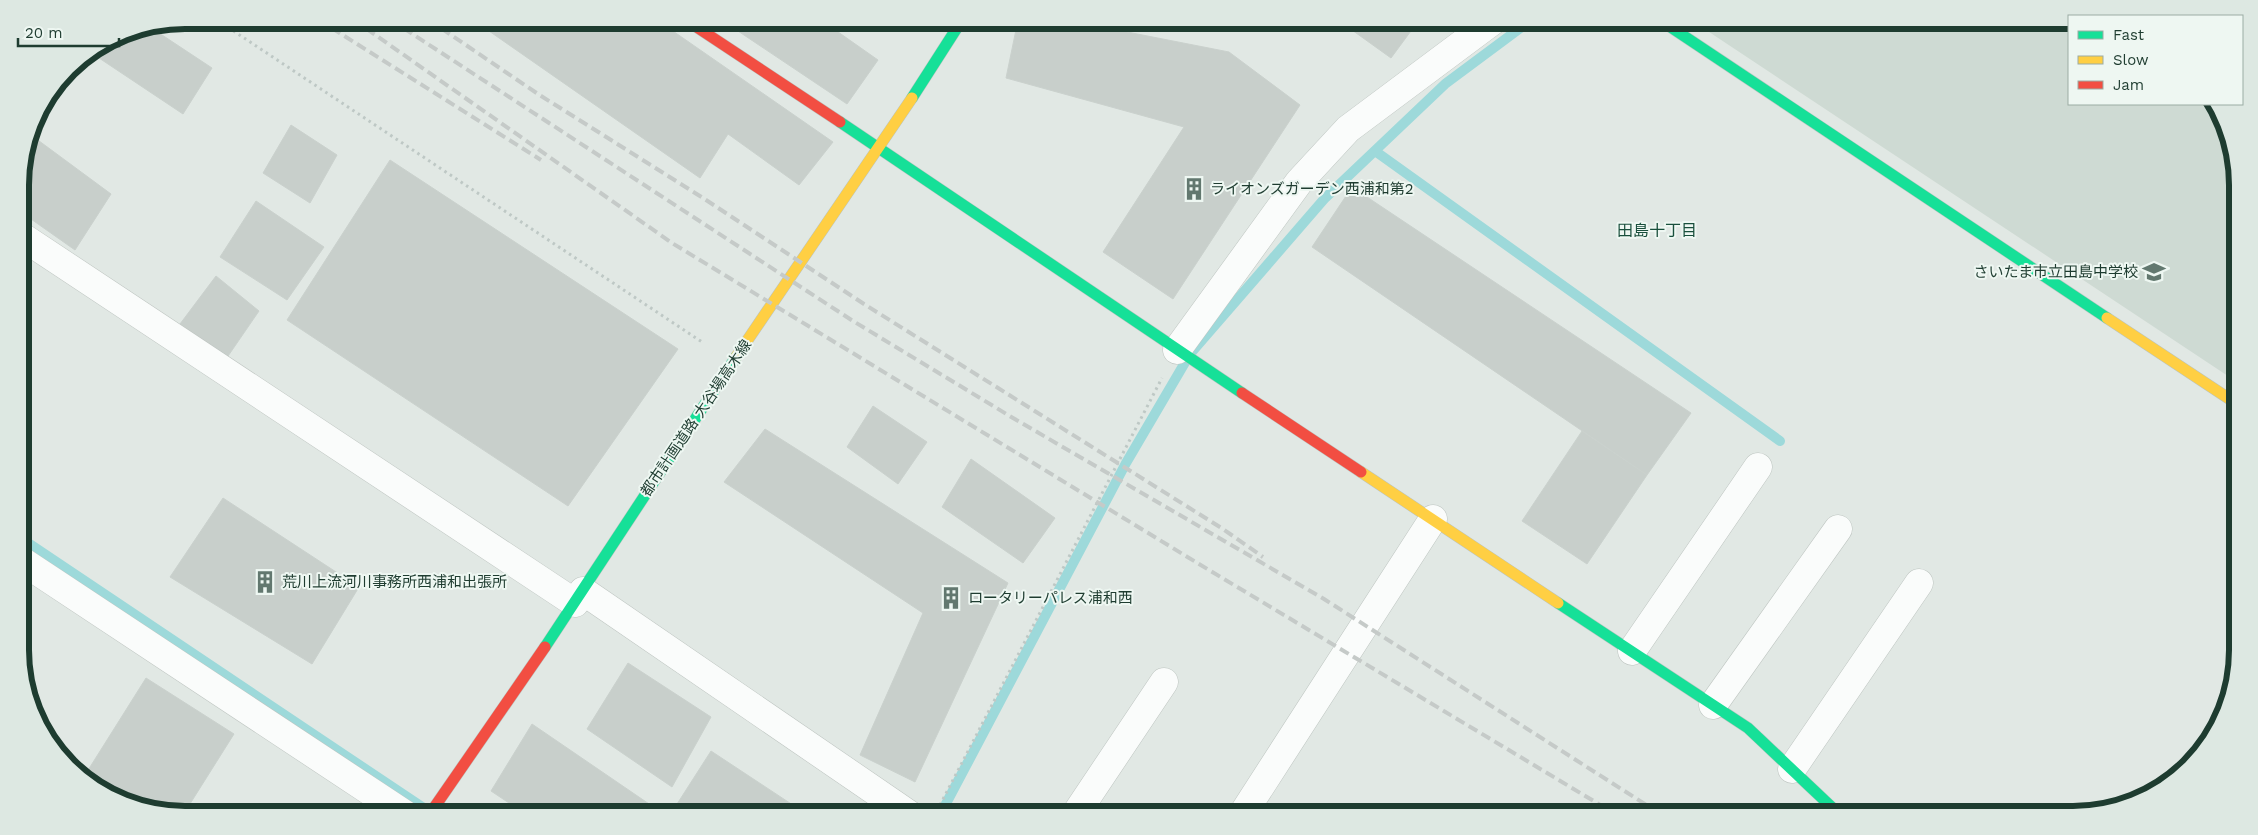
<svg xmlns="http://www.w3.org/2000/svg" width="2258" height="835" viewBox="0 0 2258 835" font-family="'Work Sans','Noto Sans JP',sans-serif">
	<rect width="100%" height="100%" fill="#e1e8e4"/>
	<!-- built -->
	<path fill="#cedad3" d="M1691 20H2069V104H2216L2221 112 2237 163V382Z"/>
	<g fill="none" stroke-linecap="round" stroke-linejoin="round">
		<!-- stream -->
		<path stroke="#9dd9da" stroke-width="10" d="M1375 151 1780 441
			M22 539 431 813
			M940 815 1126 463 1190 354 1325 198 1445 84 1531 20"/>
	</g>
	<!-- building -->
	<path fill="#c8cfcb" stroke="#cad1cd" d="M496 20H657L833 142 799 185 728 134 700 178 489 31Z
		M732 20H821L878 60 847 104 729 25Z
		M1018 20H1066L1229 52 1300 105 1173 299 1103 252 1184 127 1006 78Z
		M1338 20H1419L1391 58Z
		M150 27 212 68 183 114 90 52 122 32Z
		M291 125 337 155 310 203 263 173Z
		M31 135 111 194 75 250 21 212 20 173Z
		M390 160 678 349 568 506 287 320Z
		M1352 187 1691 413 1647 475 1312 247Z
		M256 201 324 247 287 300 220 257Z
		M216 276 259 311 226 359 180 324Z
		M873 406 927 442 898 484 847 447Z
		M765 429 1008 583 915 782 860 755 923 613 724 482Z
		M1582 431 1647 475 1587 564 1522 521Z
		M971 459 1055 518 1023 563 942 507Z
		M223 498 359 587 312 664 170 577Z
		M628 663 711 717 672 787 587 729Z
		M146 678 234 734 183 815 132 806 85 775Z
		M532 724 655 808 656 815H527L491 791Z
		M711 751 808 815H670Z"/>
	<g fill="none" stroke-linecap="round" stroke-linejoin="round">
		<defs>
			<path id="street" d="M21 236 575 603
				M1177 350 1299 182 1348 129 1494 20
				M22 561 406 815
				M583 591 910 815
				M1632 651 1758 467
				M1713 705 1838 529
				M1792 769 1919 583
				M1075 815 1164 682
				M1242 815 1433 519"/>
			<path id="fast" d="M1660 20 2107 318
				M912 98 962 20
				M840 122 1242 393
				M1558 603 1748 728 1840 815
				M545 647 736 357"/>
			<path id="slow" d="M2107 318 2237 404
				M736 357 912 98
				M1361 472 1558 603"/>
			<path id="jam" d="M686 20 840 122
				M1242 393 1361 472
				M429 815 545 647"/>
		</defs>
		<!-- street casing -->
		<use href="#street" stroke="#bec5c1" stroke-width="29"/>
		<!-- fast casing -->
		<use href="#fast" stroke="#bac4c0" stroke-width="12"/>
		<!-- slow casing -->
		<use href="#slow" stroke="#bac4c0" stroke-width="12"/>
		<!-- jam casing -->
		<use href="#jam" stroke="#bac4c0" stroke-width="12"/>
		<!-- path -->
		<path stroke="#bec8c5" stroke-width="3" stroke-dasharray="2.5 4" stroke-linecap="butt" d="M217 20 702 342
			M940 805 1162 378"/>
		<!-- street -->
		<use href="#street" stroke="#fafcfb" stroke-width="28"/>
		<!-- fast -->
		<use href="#fast" stroke="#16e098" stroke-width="11"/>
		<!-- slow -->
		<use href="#slow" stroke="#ffcf43" stroke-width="11"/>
		<!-- jam -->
		<use href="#jam" stroke="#f24e42" stroke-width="11"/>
		<!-- rail -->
		<path stroke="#c5cac8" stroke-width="4" stroke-dasharray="10 5" stroke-linecap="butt" d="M319 20 541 160
			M354 20 672 243 1199 564 1617 815
			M391 20 853 321 1013 418 1324 599 1662 815
			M429 20 538 94 703 198 864 304 1223 529 1263 557"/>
	</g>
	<!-- icons -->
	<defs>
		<symbol id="building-bare" viewBox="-9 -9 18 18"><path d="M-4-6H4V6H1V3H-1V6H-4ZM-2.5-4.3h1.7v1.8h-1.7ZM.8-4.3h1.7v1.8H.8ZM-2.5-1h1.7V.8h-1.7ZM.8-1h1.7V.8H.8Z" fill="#62786f" stroke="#eef7f2" stroke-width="2.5" paint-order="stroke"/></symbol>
		<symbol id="school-bare" viewBox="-9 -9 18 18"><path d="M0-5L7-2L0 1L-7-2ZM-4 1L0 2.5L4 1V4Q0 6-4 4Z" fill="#62786f" stroke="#eef7f2" stroke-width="2.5" paint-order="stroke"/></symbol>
	</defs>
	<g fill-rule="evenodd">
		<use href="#building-bare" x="1178" y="173" width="32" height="32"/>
		<use href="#school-bare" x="2138" y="256" width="32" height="32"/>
		<use href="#building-bare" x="249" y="566" width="32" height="32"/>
		<use href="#building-bare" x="935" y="582" width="32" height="32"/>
	</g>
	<g text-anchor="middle" stroke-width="4" stroke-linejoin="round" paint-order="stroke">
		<!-- poi labels -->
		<g font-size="15" fill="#1e3c30" stroke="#eef7f2" text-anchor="start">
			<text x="1210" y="194">ライオンズガーデン西浦和第2</text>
			<text x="2138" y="277" text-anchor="end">さいたま市立田島中学校</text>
			<text x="282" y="587">荒川上流河川事務所西浦和出張所</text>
			<text x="968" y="603">ロータリーパレス浦和西</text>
		</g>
		<!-- street labels -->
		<g font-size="15" fill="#1e3c30" stroke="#eef7f2">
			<text transform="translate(696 418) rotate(-56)" y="5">都市計画道路 大谷場高木線</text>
		</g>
		<!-- neighbourhood labels -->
		<g font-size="16" fill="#194f3c" stroke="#eef7f2">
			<text x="1657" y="236">田島十丁目</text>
		</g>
	</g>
	<!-- crop -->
	<path d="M0 0H2258V835H0ZM185 29H2073A156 156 0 0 1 2229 185V650A156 156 0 0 1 2073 806H185A156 156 0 0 1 29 650V185A156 156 0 0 1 185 29Z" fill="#dde8e2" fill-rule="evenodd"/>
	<path fill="none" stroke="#1e3c30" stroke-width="6" d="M185 29H2073A156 156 0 0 1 2229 185V650A156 156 0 0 1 2073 806H185A156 156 0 0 1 29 650V185A156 156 0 0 1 185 29Z"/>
	<!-- legend -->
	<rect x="2068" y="15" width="175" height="90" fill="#eef7f2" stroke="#9baca4"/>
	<rect x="2078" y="31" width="25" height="8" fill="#16e098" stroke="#9baca4"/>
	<text x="2113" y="40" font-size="15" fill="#1e3c30">Fast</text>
	<rect x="2078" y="56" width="25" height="8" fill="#ffcf43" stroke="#9baca4"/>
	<text x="2113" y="65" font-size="15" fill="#1e3c30">Slow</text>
	<rect x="2078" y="81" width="25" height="8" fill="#f24e42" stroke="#9baca4"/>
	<text x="2113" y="90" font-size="15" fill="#1e3c30">Jam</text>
	<!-- scale -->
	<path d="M18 38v8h101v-8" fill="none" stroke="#1e3c30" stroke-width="2.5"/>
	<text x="25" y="38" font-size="15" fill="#1e3c30" stroke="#eef7f2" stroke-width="4" paint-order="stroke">20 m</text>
</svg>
